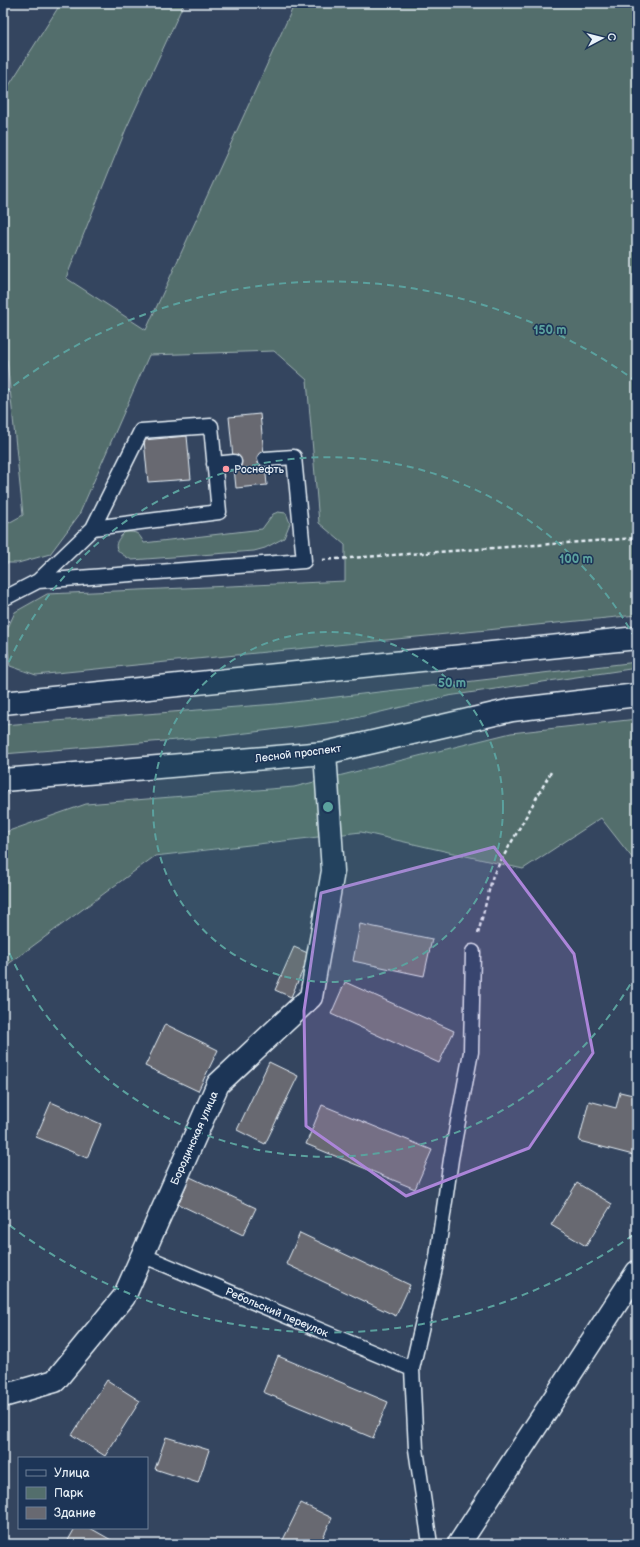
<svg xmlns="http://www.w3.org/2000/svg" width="640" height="1547" viewBox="0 0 640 1547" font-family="'Balsamiq Sans',sans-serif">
	<rect width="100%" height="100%" fill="#34455f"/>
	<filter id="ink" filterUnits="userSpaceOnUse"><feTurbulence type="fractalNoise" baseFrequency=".025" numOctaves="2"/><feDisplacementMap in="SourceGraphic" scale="8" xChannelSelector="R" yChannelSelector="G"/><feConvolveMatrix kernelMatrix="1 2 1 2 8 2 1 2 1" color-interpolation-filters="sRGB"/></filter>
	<g filter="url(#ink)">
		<!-- green -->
		<path fill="#536e6c" stroke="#9eb0b2" d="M61 3H184L126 129 66 278 146 330 295 3H637V615L36 675 10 666 5 634 15 612 47 594 345 581V545L319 523 307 380 274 351 149 355 79 515 50 554 18 563H3V526L23 515 7 360 3 358V95Z
			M278 512 286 513 290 523 284 538 265 548 254 551 132 560C117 552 109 547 125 532 137 532 138 532 144 543L262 529 273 514Z
			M637 662V668L448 696 343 721 214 737 3 754V725L276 704Z
			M637 719V864L601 818 523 869 361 832 155 856 3 968V833L86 804 294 787 511 733Z"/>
		<!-- building -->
		<path fill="#686971" stroke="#e8f1f8" d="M260 414 267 485 236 488 229 417Z
			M187 436 191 479 148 482 144 440Z
			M360 924 432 939 424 976 353 961Z
			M294 947 310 954 291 997 275 990Z
			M345 982 454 1031 439 1063 331 1014Z
			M165 1024 218 1050 198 1091 145 1066Z
			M269 1062 298 1076 265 1144 237 1130Z
			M620 1092 637 1096V1156L579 1141 589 1101 616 1108Z
			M51 1102 101 1124 87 1158 36 1137Z
			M322 1105 432 1150 415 1189 306 1144Z
			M190 1177 256 1208 243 1235 178 1204Z
			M577 1183 612 1204 586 1246 551 1225Z
			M300 1233 410 1285 396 1316 286 1264Z
			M278 1356 388 1402 373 1438 263 1392Z
			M107 1380 140 1401 105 1456 72 1435Z
			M166 1437 209 1450 198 1483 155 1469Z
			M301 1503 332 1518 320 1544H281Z
			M75 1528H90L113 1541 112 1544H66Z"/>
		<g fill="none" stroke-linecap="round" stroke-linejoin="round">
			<defs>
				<path id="service" d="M214 464 234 462
					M38 581 304 561 294 457 265 459
					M3 599 38 581 93 528 141 431 211 426 219 512 93 528
					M142 1255 412 1369
					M430 1544 416 1449 412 1369 436 1264 451 1159 471 1052 473 952"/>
				<path id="minor" d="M3 1396 55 1381 124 1297 218 1084 311 997 333 871 325 753
					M459 1544 637 1272"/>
				<path id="primary" d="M3 703 637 638
					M3 780 325 753 512 710 637 695"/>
			</defs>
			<!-- service casing -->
			<use href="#service" stroke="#e8f1f8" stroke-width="17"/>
			<!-- minor casing -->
			<use href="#minor" stroke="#e8f1f8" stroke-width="25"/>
			<!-- primary casing -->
			<use href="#primary" stroke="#e8f1f8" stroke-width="25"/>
			<!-- path -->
			<path stroke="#e8f1f8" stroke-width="2.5" stroke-dasharray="4 3" stroke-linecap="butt" d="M322 560 637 538
				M478 934 493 875 551 772"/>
			<!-- service -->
			<use href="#service" stroke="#1d3557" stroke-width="14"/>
			<!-- minor -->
			<use href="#minor" stroke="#1d3557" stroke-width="22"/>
			<!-- primary -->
			<use href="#primary" stroke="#1d3557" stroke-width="22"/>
		</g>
	</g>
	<!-- marked area -->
	<path fill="#ac85d9" fill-opacity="0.2" stroke="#ac85d9" stroke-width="3" stroke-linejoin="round" d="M494 847 574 954 593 1053 529 1148 406 1196 306 1126 304 1011 321 893Z"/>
	<!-- distance rings -->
	<circle cx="328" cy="807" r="175" fill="#5ba19e" fill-opacity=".12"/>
	<g fill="none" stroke="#5ba19e" stroke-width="2" stroke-dasharray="7 5">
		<circle cx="328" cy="807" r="175"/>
		<path d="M636 974A351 351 0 0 1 4 941M4 673A351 351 0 0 1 636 640"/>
		<path d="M633 1235A526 526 0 0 1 4 1221M4 393A526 526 0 0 1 633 379"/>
	</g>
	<!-- markers -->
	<circle fill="#ff9aa2" stroke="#1d3557" stroke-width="1.5" cx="226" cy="469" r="4"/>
	<g text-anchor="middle" stroke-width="3" stroke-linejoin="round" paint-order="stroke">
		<!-- poi labels -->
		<g font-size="11" fill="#e8f1f8" stroke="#1d3557" text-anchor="start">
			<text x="234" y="473">Роснефть</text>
		</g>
		<!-- street labels -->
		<g font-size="11" fill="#e8f1f8" stroke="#1d3557">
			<text transform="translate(298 753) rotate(-7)" y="4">Лесной проспект</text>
			<text transform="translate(194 1138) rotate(-66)" y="4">Бородинская улица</text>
			<text transform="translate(277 1312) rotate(23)" y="4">Ребольский переулок</text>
		</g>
	</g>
	<circle cx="328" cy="807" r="6" fill="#5ba19e" stroke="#1d3557" stroke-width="2"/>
	<g font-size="12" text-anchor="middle" font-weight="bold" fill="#5ba19e" stroke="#1d3557" stroke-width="3" stroke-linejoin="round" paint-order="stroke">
		<text x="550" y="334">150 m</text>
		<text x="576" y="563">100 m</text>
		<text x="452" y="687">50 m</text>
	</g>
	<!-- margin -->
	<rect width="640" height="1547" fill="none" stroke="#1d3557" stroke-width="16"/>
	<rect x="8" y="8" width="624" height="1531" fill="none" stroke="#e8f1f8" stroke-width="1.5" filter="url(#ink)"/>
	<!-- legend -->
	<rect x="18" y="1457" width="130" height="72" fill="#1d3557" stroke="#6e8097"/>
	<rect x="26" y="1470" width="20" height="6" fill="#1d3557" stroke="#6e8097"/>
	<text x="54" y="1477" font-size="12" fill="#e8f1f8">Улица</text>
	<rect x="26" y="1487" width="20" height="12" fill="#536e6c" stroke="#6e8097"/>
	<text x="54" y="1497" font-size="12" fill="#e8f1f8">Парк</text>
	<rect x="26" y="1507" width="20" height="12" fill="#686971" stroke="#6e8097"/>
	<text x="54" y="1517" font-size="12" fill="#e8f1f8">Здание</text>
	<!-- north arrow -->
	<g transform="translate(602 38) rotate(83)" stroke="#1d3557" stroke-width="3" paint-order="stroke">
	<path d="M0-3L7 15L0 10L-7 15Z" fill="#e8f1f8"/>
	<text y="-6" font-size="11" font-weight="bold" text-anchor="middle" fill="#e8f1f8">С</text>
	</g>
</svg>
